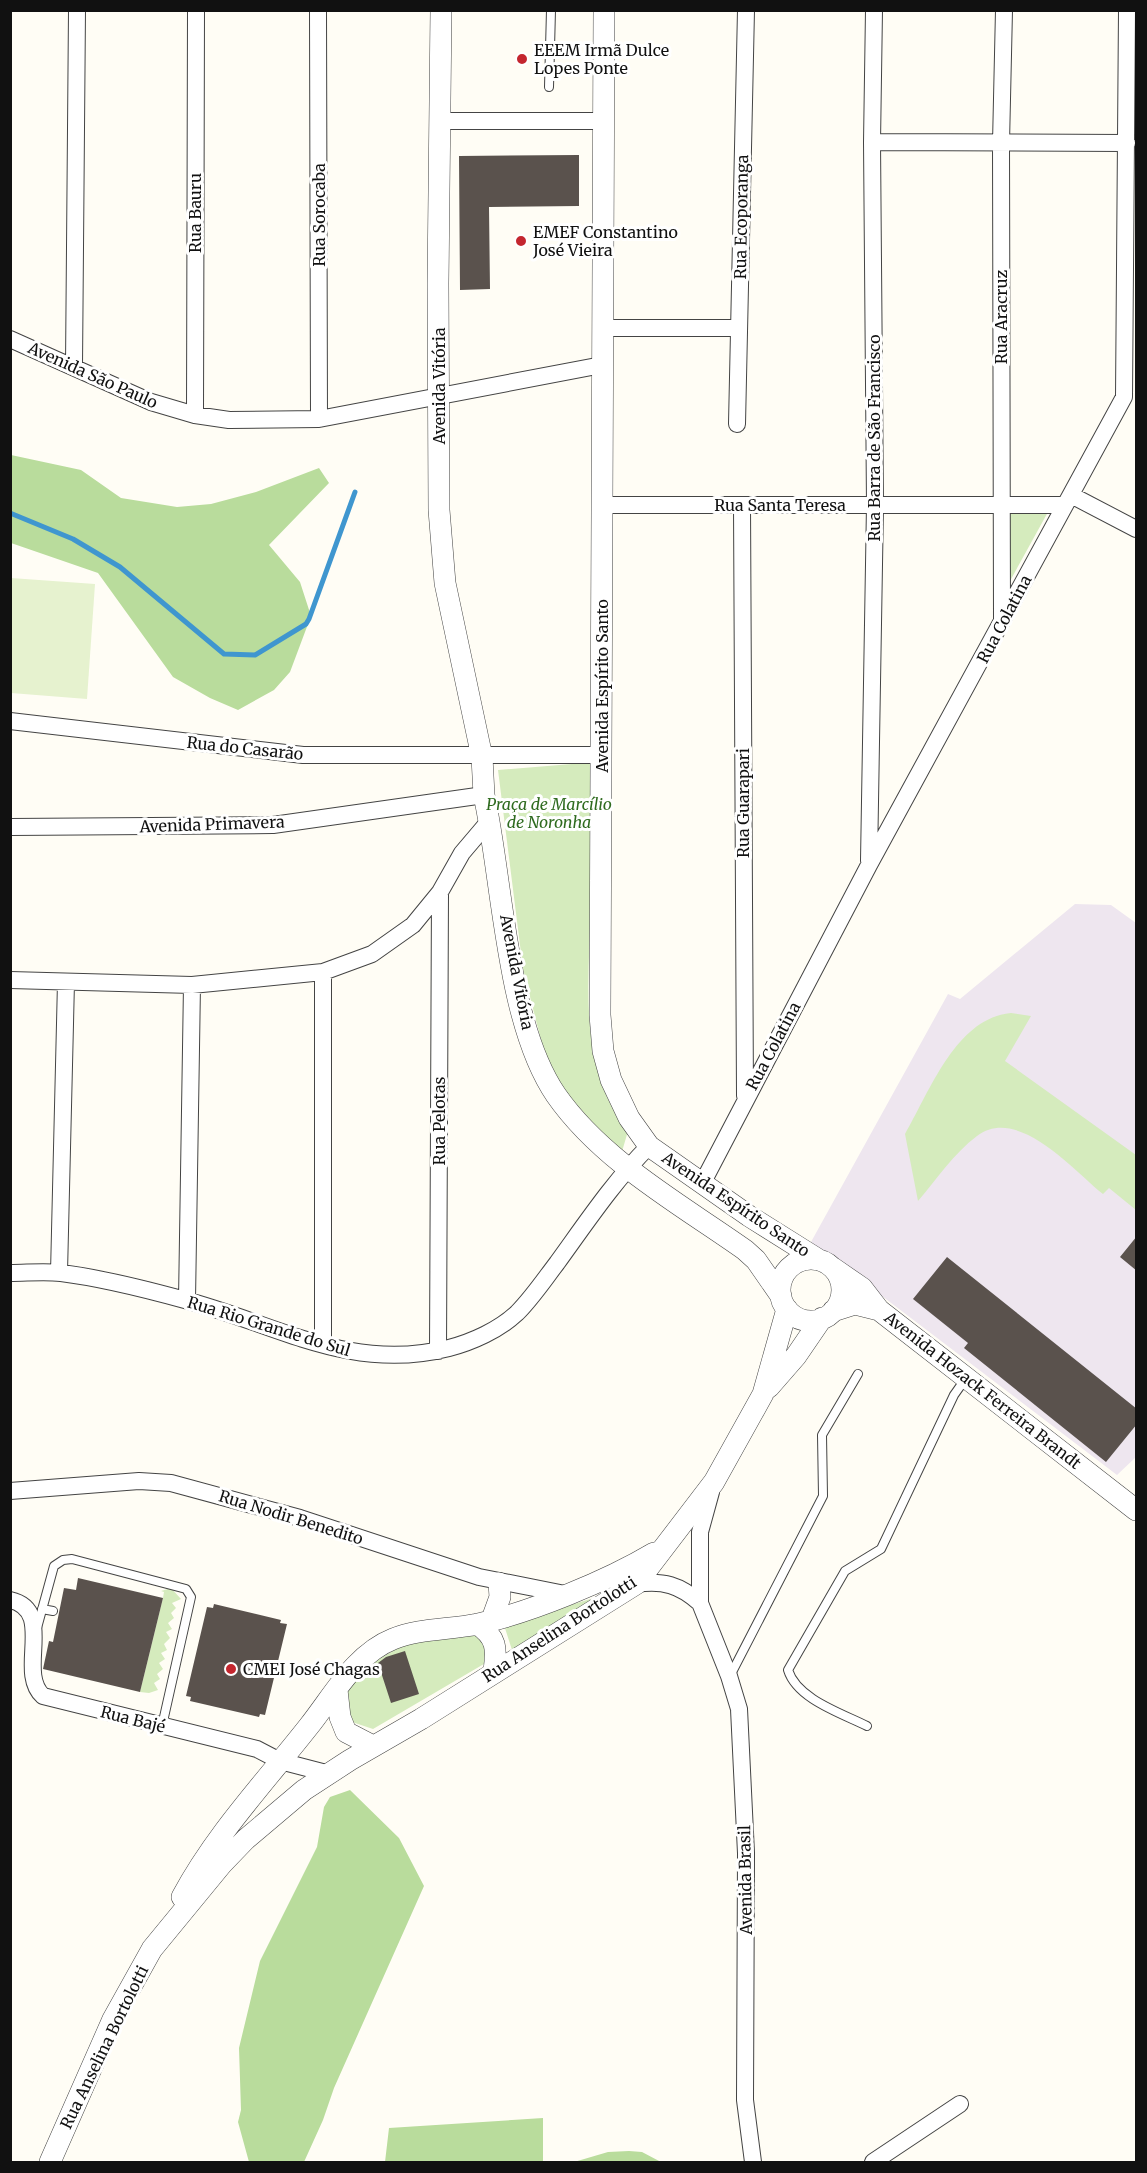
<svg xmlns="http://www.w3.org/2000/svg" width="1147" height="2173" viewBox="0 0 1147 2173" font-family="Merriweather,serif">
	<rect width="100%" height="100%" fill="#fffdf5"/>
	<!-- industrial -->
	<path fill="#eee6ef" d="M1075 904 1111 905 1136 923V1457L1117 1475 811 1242 948 994 960 999Z"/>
	<!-- green -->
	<path fill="#d5ebbd" d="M1009 512H1048L1010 581Z
		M596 762C595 810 593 857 591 905 589 980 577 1068 628 1131L621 1155 561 1087 545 1056 523 969 498 770Z
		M1011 1013 1031 1016 1005 1061 1136 1155V1210L1109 1188 1103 1194C1073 1170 1018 1105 977 1136 954 1153 936 1180 918 1201L905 1134C930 1091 956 1018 1011 1013Z
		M171 1588 181 1599 172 1603 176 1608 171 1613 174 1618 168 1623 172 1629 166 1632 170 1638 164 1644 167 1650 161 1653 165 1659 159 1663 163 1669 157 1674 160 1679 154 1683 158 1690 149 1693 140 1692 163 1598 164 1592 161 1591Z
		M617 1591 512 1650 504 1625Z
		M480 1633 489 1661 373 1729 352 1722 341 1704 354 1674 408 1642Z"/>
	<!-- forest -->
	<path fill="#b9dc9c" d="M11 455 81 470 121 498 177 507 211 504 256 492 319 468 329 483 269 545 300 582 311 616 290 672 274 690 238 710 210 698 173 677 98 573 11 543Z
		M350 1790 399 1838 424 1886 334 2088 323 2120 304 2162H249L238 2122 241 2110 239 2048 260 1961 317 1847 324 1807 330 1797Z
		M543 2118V2162H385L389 2128Z
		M629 2151 642 2152 661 2162H574L608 2152Z"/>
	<!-- pitch -->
	<path fill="#e6f2cf" d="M11 578 95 584 87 699 11 693Z"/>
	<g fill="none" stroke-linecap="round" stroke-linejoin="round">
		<!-- stream -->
		<path stroke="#3f96cf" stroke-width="5" d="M10 513 73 539 120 567 224 654 255 655 306 624 309 619 355 492"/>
	</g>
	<!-- building -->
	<path fill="#5a524d" d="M579 155V206L489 207 490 289 460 290 459 156Z
		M1137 1236V1271L1120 1257Z
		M947 1257 1137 1409V1424L1106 1462 964 1348 968 1343 913 1299Z
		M78 1578 163 1598 140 1692 43 1669 49 1641 53 1642 64 1588 76 1590Z
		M214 1604 281 1620 280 1623 287 1624 265 1715 260 1714 259 1717 190 1701 191 1697 186 1696 207 1607 213 1608Z
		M405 1651 419 1694 391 1703 378 1663 386 1657Z"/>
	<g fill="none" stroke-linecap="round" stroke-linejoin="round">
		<defs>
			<path id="service" d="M549 87 551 10
				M42 1609 53 1611
				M37 1628 54 1566 63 1560 72 1559 186 1589 191 1597 162 1726
				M730 1676 823 1496 822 1435 858 1374
				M867 1726C841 1713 797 1699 788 1670L845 1571 881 1549 954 1395 966 1378"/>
			<path id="minor" d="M318 10 319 419
				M441 121H604
				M872 142 1127 143
				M603 328H739
				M10 339 151 402 195 415 229 420 319 419 602 365
				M74 366 77 10
				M195 415 196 10
				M737 424 746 10
				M1071 495 1136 529
				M602 505H1065
				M742 505 745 1096
				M1002 620 1001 143 1004 10
				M10 721 303 755H602
				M10 827 273 825 484 795
				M869 861 875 505 872 142 874 10
				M10 980 192 985 323 972 372 954 413 925 440 892 462 853 490 820
				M703 1182 869 865 1124 397 1127 10
				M10 1273C27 1273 44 1271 61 1273 102 1278 145 1289 185 1300 276 1324 351 1373 449 1348 472 1342 499 1330 517 1313 532 1298 544 1280 557 1263 586 1223 614 1181 649 1146
				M59 1273 66 982
				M187 1300 192 985
				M323 1344V972
				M438 1351 440 892
				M10 1491 139 1481 171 1483 300 1518 479 1577 565 1594
				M711 1492 700 1532V1603L729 1676 739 1709 746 1853 745 2100 753 2162
				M636 1584C663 1580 680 1585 700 1603
				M10 1600C56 1610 16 1672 43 1696L257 1749 280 1761 330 1774
				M873 2162 960 2104"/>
			<path id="tertiary" d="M441 10 438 284 439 510 445 583 482 757 484 795C503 882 506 1022 556 1095 602 1161 680 1204 745 1250L756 1260 781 1296
				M604 10 600 1015 603 1051 611 1080 629 1118 649 1146 749 1216 819 1260
				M780 1290a31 31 0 1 1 62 0a31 31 0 1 1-62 0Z
				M833 1268 862 1288 879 1310
				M833 1311 855 1304 879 1310 1136 1510
				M769 1387 796 1356 822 1318
				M492 1619 500 1597 499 1583
				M477 1624C497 1637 497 1649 494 1671
				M337 1690 340 1717 346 1732 373 1746
				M182 1897C215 1835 265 1782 309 1726 333 1696 355 1654 393 1639 420 1628 449 1630 478 1624 531 1612 607 1581 654 1553
				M50 2162 113 2019 152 1949 221 1865 246 1839 304 1790 350 1760 421 1719 636 1584 714 1482 763 1394 787 1309"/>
		</defs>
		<!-- service casing -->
		<use href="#service" stroke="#444" stroke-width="10"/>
		<!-- minor casing -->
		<use href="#minor" stroke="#444" stroke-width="18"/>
		<!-- tertiary casing -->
		<use href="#tertiary" stroke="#444" stroke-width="22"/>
		<!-- service -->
		<use href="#service" stroke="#fff" stroke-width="8"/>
		<!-- minor -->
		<use href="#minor" stroke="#fff" stroke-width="16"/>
		<!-- tertiary -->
		<use href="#tertiary" stroke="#fff" stroke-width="21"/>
	</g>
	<!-- markers -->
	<g fill="#c4262e" stroke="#fff" stroke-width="2">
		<circle cx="522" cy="59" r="6"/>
		<circle cx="521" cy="241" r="6"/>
		<circle cx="231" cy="1669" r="6"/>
	</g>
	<g text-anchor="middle" stroke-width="6" stroke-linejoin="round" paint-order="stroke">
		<!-- poi labels -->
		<g font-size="16" fill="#111" stroke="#fff" text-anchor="start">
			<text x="534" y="56">EEEM Irmã Dulce<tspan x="534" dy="18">Lopes Ponte</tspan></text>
			<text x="533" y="238">EMEF Constantino<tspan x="533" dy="18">José Vieira</tspan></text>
			<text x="243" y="1675">CMEI José Chagas</text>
		</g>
		<!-- street labels -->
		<g font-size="16" fill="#111" stroke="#fff">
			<text transform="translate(195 213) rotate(-90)" y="6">Rua Bauru</text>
			<text transform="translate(319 215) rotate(-90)" y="6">Rua Sorocaba</text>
			<text transform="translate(741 217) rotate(-89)" y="6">Rua Ecoporanga</text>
			<text transform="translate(1001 317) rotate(-90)" y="6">Rua Aracruz</text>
			<text transform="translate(93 375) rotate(24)" y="6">Avenida São Paulo</text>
			<text transform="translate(439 386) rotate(-90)" y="6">Avenida Vitória</text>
			<text transform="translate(874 438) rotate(-90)" y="6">Rua Barra de São Francisco</text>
			<text x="780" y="511">Rua Santa Teresa</text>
			<text transform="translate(1004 619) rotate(-62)" y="6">Rua Colatina</text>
			<text transform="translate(602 686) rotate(-90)" y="6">Avenida Espírito Santo</text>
			<text transform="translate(245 748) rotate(6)" y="6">Rua do Casarão</text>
			<text transform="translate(743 803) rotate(-90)" y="6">Rua Guarapari</text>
			<text transform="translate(212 824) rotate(-2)" y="6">Avenida Primavera</text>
			<text transform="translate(517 972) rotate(79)" y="6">Avenida Vitória</text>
			<text transform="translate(773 1046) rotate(-62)" y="6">Rua Colatina</text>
			<text transform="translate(439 1121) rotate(-90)" y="6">Rua Pelotas</text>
			<text transform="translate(736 1204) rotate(34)" y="6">Avenida Espírito Santo</text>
			<text transform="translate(269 1326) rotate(17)" y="6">Rua Rio Grande do Sul</text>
			<text transform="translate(983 1390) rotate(38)" y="6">Avenida Hozack Ferreira Brandt</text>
			<text transform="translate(291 1517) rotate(17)" y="6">Rua Nodir Benedito</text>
			<text transform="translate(559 1629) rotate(-33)" y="6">Rua Anselina Bortolotti</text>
			<text transform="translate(133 1719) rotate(14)" y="6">Rua Bajé</text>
			<text transform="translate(745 1880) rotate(-91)" y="6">Avenida Brasil</text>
			<text transform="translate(104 2047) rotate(-64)" y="6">Rua Anselina Bortolotti</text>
		</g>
		<!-- park labels -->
		<g font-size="16" font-style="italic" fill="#2f6b1f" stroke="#fff">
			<text x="549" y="810">Praça de Marcílio<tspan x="549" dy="18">de Noronha</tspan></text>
		</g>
	</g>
	<!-- border -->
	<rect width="1147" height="2173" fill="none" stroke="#111111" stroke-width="24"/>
</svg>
